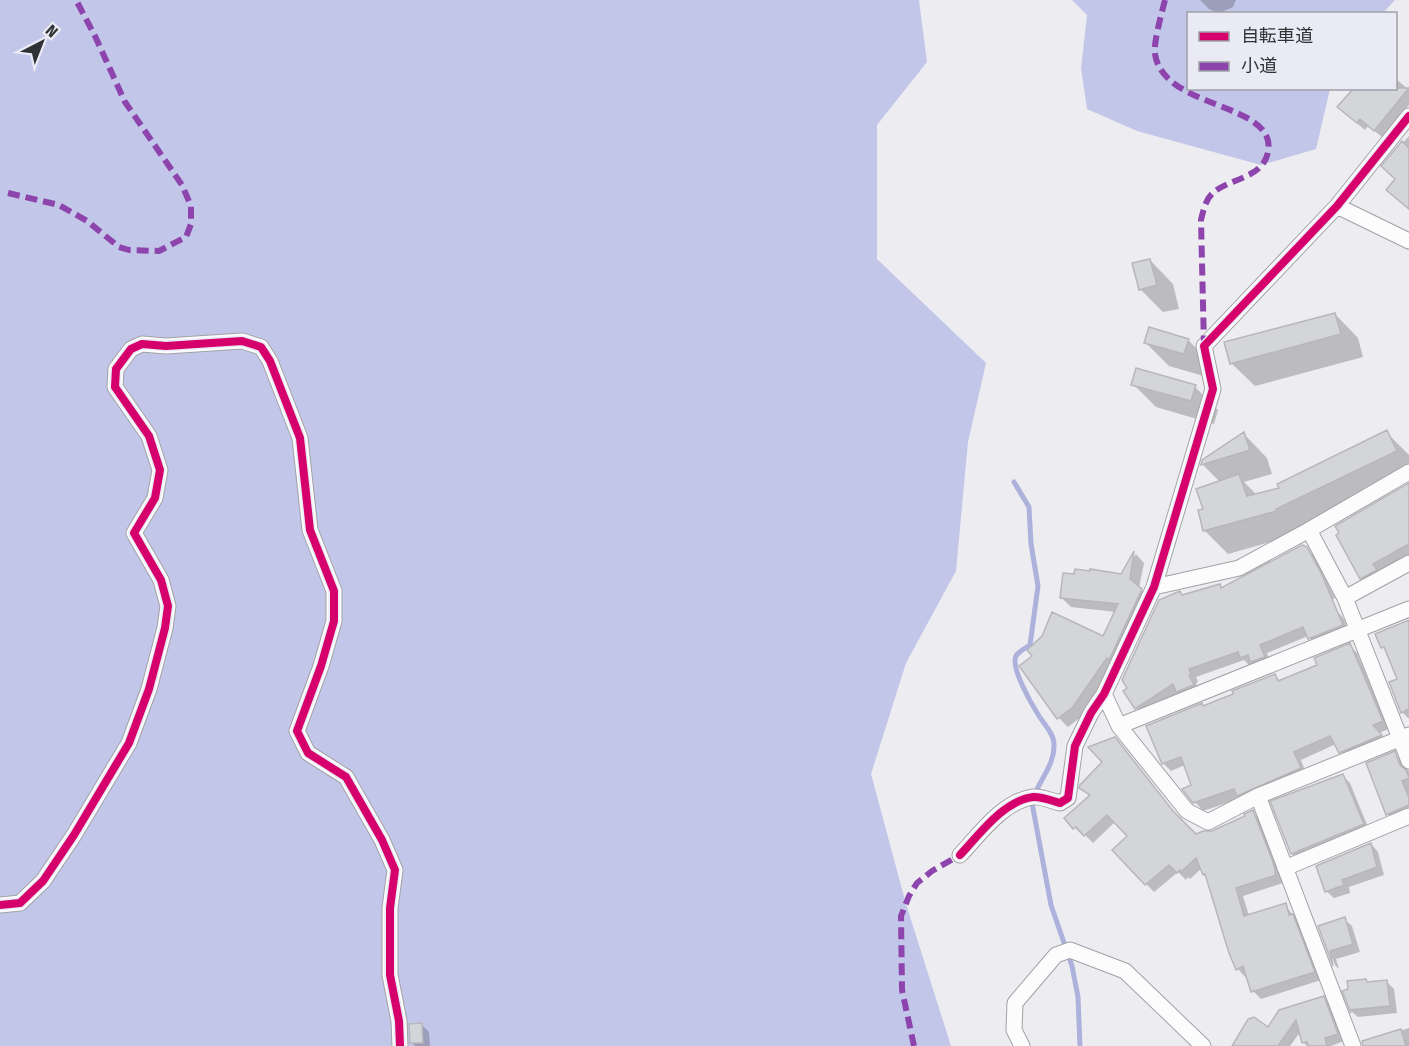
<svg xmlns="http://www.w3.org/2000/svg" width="1409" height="1046" viewBox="0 0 1409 1046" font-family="'Fira Sans Condensed','Noto Sans JP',sans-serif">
	<rect width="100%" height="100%" fill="#ececf1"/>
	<!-- forest -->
	<path fill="#c2c7e9" d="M0 0H919L927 62 877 125V259L986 363 968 442 956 571 906 663 871 774 906 904 951 1046H0Z
		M1072 0H1395L1383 13 1188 14V88L1330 89 1316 149 1261 165 1137 131 1087 109 1081 68 1087 15Z"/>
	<!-- shadow -->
	<path fill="#0003" d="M1200 0H1236L1233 7 1219 13 1209 9Z
		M1396 79 1409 90V105L1382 137 1368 126 1365 130 1347 115 1396 88Z
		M1409 136V210L1388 189 1396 179 1383 166Z
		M1150 260 1173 284 1179 309 1163 312 1140 289Z
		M1335 314 1358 338 1363 357 1255 386 1231 363Z
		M1188 340 1211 363 1207 377 1169 366 1146 343Z
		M1133 384 1195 387 1218 410 1214 424 1156 407Z
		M1386 432 1409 455V479L1299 534 1228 554 1205 531V510L1220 482 1203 465V461L1244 434 1267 458 1272 474 1244 482 1257 495 1281 489Z
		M1409 485V556L1366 580 1358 572Z
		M1306 548 1314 556 1335 598 1323 604 1337 611 1344 619 1349 633 1317 646 1308 636 1267 653 1271 664 1259 669 1254 663 1249 665 1244 660 1196 677 1198 682 1196 683 1200 693 1185 699 1179 693 1147 714H1143L1135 706 1183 596 1220 585 1223 589Z
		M1136 554 1144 563 1139 588 1151 599 1119 668 1081 717 1068 727 1059 718 1116 612 1071 607 1061 597 1121 576Z
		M1409 621V719L1402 712 1399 679 1387 651 1383 647Z
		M1349 645 1357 653 1389 729 1379 733 1388 743 1347 760 1336 744 1301 760 1307 776 1203 811 1185 790 1193 786 1185 765 1171 771 1163 763 1204 708 1274 675 1281 682 1319 666Z
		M1115 739 1180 821 1196 836 1213 832 1247 816 1252 812 1260 819 1283 883 1243 896 1249 916 1285 905 1300 924 1321 980 1261 999 1253 991 1248 976 1245 977 1238 969 1208 877 1202 868 1190 879 1188 877 1186 880 1178 872 1154 892 1114 850 1129 836 1115 822 1093 843 1084 834 1082 835 1066 818 1091 796 1081 787 1104 763Z
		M1394 753 1409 771V816L1395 822 1387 814Z
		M1342 775 1350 783 1370 832 1299 861 1292 854Z
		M1371 844 1378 852 1384 875 1349 887 1350 893 1334 898 1326 891Z
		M1344 919 1352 926 1360 952 1336 959 1339 969 1335 965 1320 926Z
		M1366 980 1369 983 1386 981 1394 989 1397 1013 1358 1017 1352 1012 1344 992Z
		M1323 998 1330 1005 1344 1041 1331 1046H1307L1304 1043 1301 1031 1290 1046H1234L1269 1029Z
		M421 1024 429 1032 430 1046H415L411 1042Z
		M1409 1028V1046H1387L1384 1036Z"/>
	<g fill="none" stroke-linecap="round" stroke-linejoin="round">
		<!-- stream -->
		<path stroke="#acb2db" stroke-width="5" d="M1014 482 1029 507 1031 544 1038 586 1030 645C1025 648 1018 652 1016 656 1010 667 1032 705 1039 716 1044 724 1054 734 1054 744 1055 767 1037 781 1032 803L1051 905 1072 966 1078 997 1080 1046"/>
	</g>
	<!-- building -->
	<path fill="#d4d5d8" stroke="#b7b7bb" stroke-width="1.5" d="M1354 88H1409L1374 131 1360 119 1357 123 1337 107Z
		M1402 141 1409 148V209L1386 190 1395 179 1381 166Z
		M1150 259 1157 285 1139 290 1132 263Z
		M1335 313 1341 334 1230 364 1224 342Z
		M1149 327 1189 339 1184 354 1144 343Z
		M1136 368 1196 385 1191 401 1131 385Z
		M1387 430 1397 451 1276 509 1277 511 1203 531 1198 510 1203 509 1196 489 1239 474 1247 496 1279 488 1277 484Z
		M1244 432 1250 450 1201 465 1202 460Z
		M1409 483V544L1373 564 1377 570 1360 579 1336 535 1339 533 1335 526Z
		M1302 545 1307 547 1322 575 1343 625 1308 639 1303 627 1260 645 1265 657 1250 662 1248 655 1240 658 1238 652 1189 669 1191 674 1189 675 1194 685 1176 692 1173 684 1135 709 1123 691 1127 688 1122 680 1159 600 1180 591 1182 595 1220 584 1221 588Z
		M1134 551 1130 579 1142 589 1109 660 1107 658 1072 708 1057 719 1019 666 1032 656 1027 650 1042 636 1052 612 1103 636 1118 604 1060 598 1063 573 1074 574 1075 569 1090 571V569L1121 574Z
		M1409 620V709L1401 713 1389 682 1397 679 1384 647 1381 648 1375 634Z
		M1350 643 1383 721 1373 725 1382 735 1339 753 1330 736 1294 752 1301 768 1237 796 1234 789 1193 803 1182 789 1191 785 1181 757 1162 764 1146 726 1202 703 1203 706 1233 694 1232 691 1275 674 1278 681 1317 665 1314 658Z
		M1115 737 1173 811 1196 834 1203 831H1212L1245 816 1244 814 1253 810 1273 862 1276 875 1236 888 1244 916 1286 903 1289 915 1293 914 1315 972 1251 992 1243 966 1236 970 1229 953 1205 874 1203 875 1196 858 1181 872 1180 870 1177 873 1169 865 1145 885 1112 850 1127 836 1107 815 1084 836 1076 827 1073 829 1064 818 1090 795 1079 788 1080 785 1102 762 1088 747Z
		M1395 751 1400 765 1406 770 1409 778 1402 781 1409 798V805L1386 815 1366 763Z
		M1343 774 1364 824 1291 854 1270 801Z
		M1371 843 1377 867 1342 880 1344 885 1325 892 1316 866Z
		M1345 917 1353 944 1330 951 1333 966 1318 926Z
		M1366 979 1367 982 1387 980 1390 1006 1350 1010 1351 1013 1342 991 1348 989 1347 981Z
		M1324 996 1338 1034 1325 1038 1327 1046H1308L1307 1042 1302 1043 1296 1020 1278 1046H1232L1248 1019 1254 1017 1268 1027 1279 1010Z
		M422 1023 423 1043H410L409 1024Z
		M1401 1029 1406 1046H1363L1362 1041Z"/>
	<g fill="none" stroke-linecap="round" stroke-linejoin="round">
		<defs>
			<path id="minor" d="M1337 206 1409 241
				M1309 530 1345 598 1409 761
				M1154 587 1239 568 1309 530 1409 472
				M1345 598 1409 563
				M1104 694 1119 726 1187 811 1208 822 1258 796 1409 735
				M1119 726 1409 609
				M1258 796 1353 1046
				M960 855C979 835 1003 801 1033 797 1041 796 1052 801 1060 803L1068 798 1075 746 1091 713 1104 694 1154 587 1213 389 1204 346 1337 206 1409 116
				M1285 868 1409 816
				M0 905 20 903 43 881 74 835 129 743 149 689 165 628 168 606 161 580 134 533 155 498 160 470 149 436 115 387 116 369 131 349 142 344 166 346 242 341 261 347 270 361 300 438 310 530 334 591V621L321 666 297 731 308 753 346 777 382 840 395 870 390 908V975L399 1021 400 1046
				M1022 1046 1014 1030 1015 1003 1056 955 1070 950 1125 971 1203 1046"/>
		</defs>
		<!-- minor casing -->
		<use href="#minor" stroke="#a1a2a6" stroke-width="17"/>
		<!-- minor -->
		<use href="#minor" stroke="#fcfcfd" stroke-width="15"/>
		<!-- quiet -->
		<path stroke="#8e44ad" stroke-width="6" stroke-dasharray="12 6" stroke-linecap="butt" d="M1165 0C1162 12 1153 44 1155 54 1163 110 1278 102 1268 152 1263 178 1231 178 1214 192 1206 198 1203 211 1201 220L1204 346
			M8 193 59 205 87 221 119 247 129 250 159 251 186 237 191 224V206L182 185 125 102 95 36 76 0
			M914 1046 902 990 901 916 909 896 917 883 932 871 960 855"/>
		<defs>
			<path id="cycleway" d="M960 855C979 835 1003 801 1033 797 1041 796 1052 801 1060 803L1068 798 1075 746 1091 713 1104 694 1154 587 1213 389 1204 346 1337 206 1409 116
				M0 905 20 903 43 881 74 835 129 743 149 689 165 628 168 606 161 580 134 533 155 498 160 470 149 436 115 387 116 369 131 349 142 344 166 346 242 341 261 347 270 361 300 438 310 530 334 591V621L321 666 297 731 308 753 346 777 382 840 395 870 390 908V975L399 1021 400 1046"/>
		</defs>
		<!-- cycleway casing -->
		<use href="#cycleway" stroke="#e9eaf4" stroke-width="11"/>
		<!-- cycleway -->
		<use href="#cycleway" stroke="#d6006c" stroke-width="8"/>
	</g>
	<!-- legend -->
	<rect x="1187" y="12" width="210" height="78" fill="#e9eaf4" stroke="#9fa0a7" stroke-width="1.5"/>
	<rect x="1199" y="32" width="30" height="9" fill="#d6006c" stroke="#9fa0a7" stroke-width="1.5"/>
	<text x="1241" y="42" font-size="18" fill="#303134">自転車道</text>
	<rect x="1199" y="62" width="30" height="9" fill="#8e44ad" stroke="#9fa0a7" stroke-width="1.5"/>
	<text x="1241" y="72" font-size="18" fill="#303134">小道</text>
	<!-- north arrow -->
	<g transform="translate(42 42) rotate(42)" stroke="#e9eaf4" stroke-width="4.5" paint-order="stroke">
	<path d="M0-4.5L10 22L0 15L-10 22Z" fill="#303134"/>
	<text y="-9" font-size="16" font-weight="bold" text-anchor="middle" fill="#303134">N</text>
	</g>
</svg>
